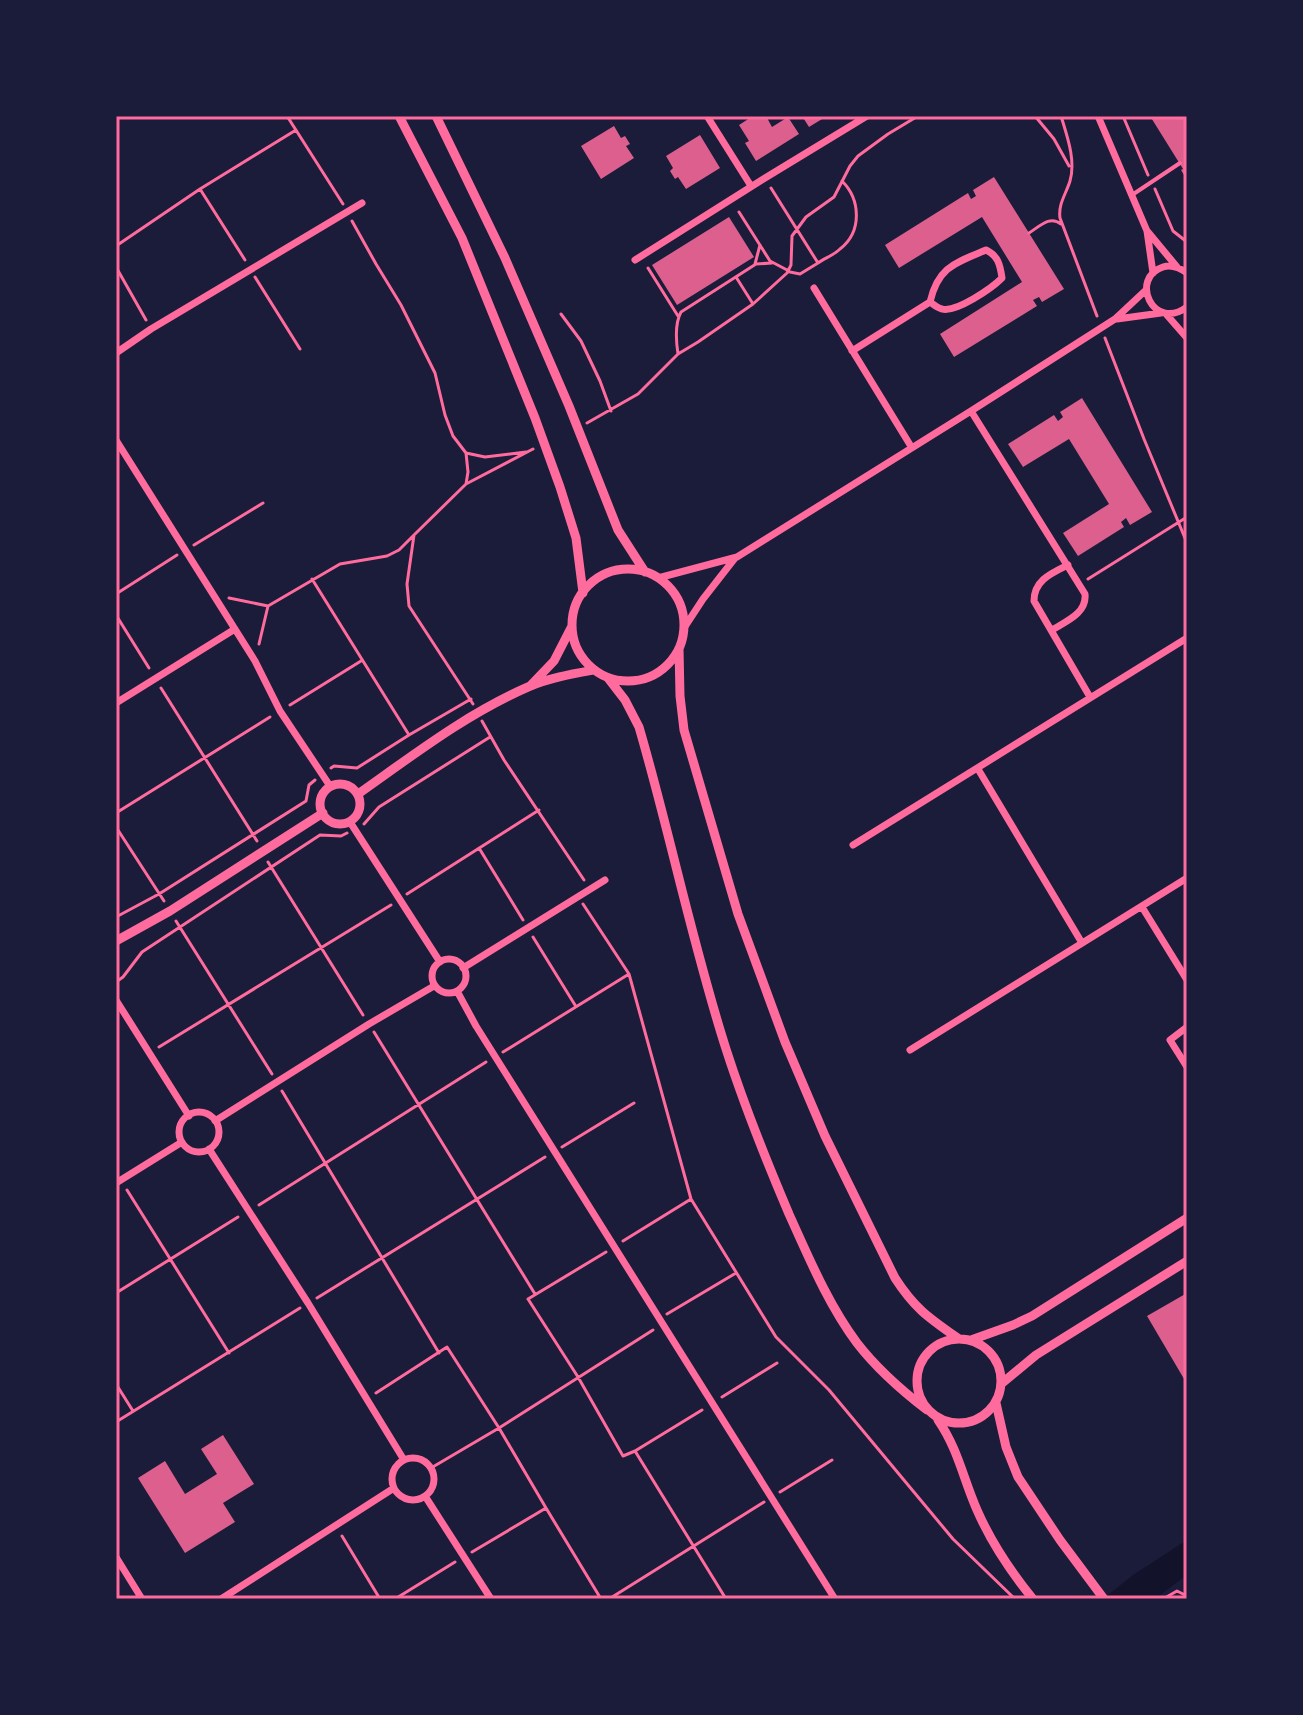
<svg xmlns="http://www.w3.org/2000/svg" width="1303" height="1715" viewBox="0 0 1303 1715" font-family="'PT Sans Narrow',sans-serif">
	<rect width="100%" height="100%" fill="#1b1b3a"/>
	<!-- water -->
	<path fill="#12122b" d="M1187 1540V1577H1184L1155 1599H1103L1133 1575Z"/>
	<!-- building -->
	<path fill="#dd5f8e" d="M753 116H766L772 127 788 117 799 134 756 161 745 143 749 141 739 125Z
		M802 116H827L809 127Z
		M1150 116H1183L1187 123V180L1181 170 1183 169Z
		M614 126 621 138 625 136 630 144 626 146 634 158 601 179 581 146Z
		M700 135 720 168 686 189 678 177 675 179 670 171 673 168 666 156Z
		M994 177 1064 289 1042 302 1039 297 1033 300 1037 306 954 357 940 334 1022 282 982 217 899 268 885 245 968 193 971 199 976 196 973 190Z
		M729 217 754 257 677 305 652 265Z
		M1082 398 1152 512 1130 525 1126 518 1121 522 1124 527 1078 556 1063 533 1109 504 1069 439 1023 467 1008 444 1054 415 1058 421 1063 417 1060 412Z
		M1187 1293V1384L1147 1316Z
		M223 1435 254 1484 223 1503 235 1522 185 1553 138 1478 165 1461 185 1494 217 1474 201 1449Z"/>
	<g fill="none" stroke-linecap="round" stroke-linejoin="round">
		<!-- path -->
		<path stroke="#ff6b9d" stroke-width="3" d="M287 116 343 204
			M1035 116 1054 139 1069 166
			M1061 116C1067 136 1076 160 1070 181 1066 194 1058 204 1060 218L1097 316
			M1123 116 1148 175
			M771 188 818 263 800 274 790 272
			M200 189 245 260
			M1155 189 1173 231 1187 242
			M739 212 770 261 789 271
			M352 221 376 264 401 305 435 373 445 415 453 436 466 453 468 472 466 484 414 535 407 584 409 606 473 704
			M1029 233C1040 226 1050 215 1061 224
			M116 246 200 189 296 130
			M818 263C825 258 834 255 840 249 862 232 861 200 842 181
			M755 264 760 245
			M116 267 146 320
			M648 268 678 316
			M255 277 300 349
			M736 277 753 304
			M561 314 581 341 600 381 611 411
			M1105 338 1144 439 1187 543
			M678 354C676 341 675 323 681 312L756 264 772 263
			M587 423 638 394 678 354 698 342 753 304 787 273 791 265 792 236 806 217 834 197 850 166 858 156 888 134 918 116
			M466 453 485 457 526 452
			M466 484 533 449
			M194 545 263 503
			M312 579 409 735
			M1088 579 1187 517
			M116 594 177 555
			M229 598 268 606
			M116 615 149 668
			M259 644 268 606 340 564 387 556 399 550 414 535
			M161 688 257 841
			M290 705 361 661
			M482 721 504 760 584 880
			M331 768 334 766 357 768 409 735 471 699
			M116 813 270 717
			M364 824 379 807 490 737
			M116 827 164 901
			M479 848 523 920
			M268 862 363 1015
			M407 894 539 810
			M583 904 629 974 691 1199 776 1337 829 1390 953 1539 1015 1599
			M116 917 159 894 306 801 309 785 315 780
			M176 921 272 1074
			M533 937 575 1005
			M116 982 123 977 142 952 320 835 341 836 347 833
			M374 1032 535 1294
			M159 1047 391 905
			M503 1052 629 974
			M282 1091 439 1353
			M562 1147 634 1103
			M127 1190 229 1353
			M259 1205 486 1062
			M623 1241 691 1199
			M606 1252 528 1299 578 1377 623 1456 635 1451
			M116 1293 238 1217
			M317 1298 545 1157
			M667 1314 736 1273
			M116 1384 133 1411
			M376 1393 447 1347 499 1428 546 1508
			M722 1397 777 1363
			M702 1410 635 1451 726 1599
			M116 1422 300 1308
			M431 1468 499 1428 653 1330
			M780 1492 832 1460
			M342 1536 380 1599
			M472 1552 546 1508 601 1599
			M395 1599 455 1562
			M609 1599 764 1502
			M1163 1599 1177 1591 1187 1596"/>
		<!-- service -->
		<path stroke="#ff6b9d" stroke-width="4" d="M1132 195 1180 163"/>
		<!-- minor -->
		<path stroke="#ff6b9d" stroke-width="7" d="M707 116 751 186
			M1098 116 1147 231 1153 273
			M1148 232 1177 267
			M635 260 765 178 867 116
			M1187 273C1180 268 1172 264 1163 267 1129 278 1153 332 1187 307
			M814 288 912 448
			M1166 314 1187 338
			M1117 319 1161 313
			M852 351 930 302C934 305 937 308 942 309 956 313 992 288 1002 278 1000 264 998 256 986 250 955 263 938 267 930 302
			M116 353 151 329 362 203
			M971 411 1085 594C1087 613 1067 621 1052 630
			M116 440 255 661 280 711 330 786
			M1068 565C1052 573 1034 580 1034 601L1090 697
			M658 578 737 557 971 411 1115 319 1146 290
			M684 628 703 599 735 558
			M116 703 235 629
			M978 769 1082 943
			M350 822 440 962
			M853 845 1187 638
			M1142 907 1187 980
			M432 976a17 17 0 1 1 34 0a17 17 0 1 1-34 0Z
			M463 968 605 880
			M457 991 476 1026 835 1599
			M116 1000 189 1116
			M1187 1027 1170 1040 1187 1067
			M910 1050 1187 878
			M179 1132a20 20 0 1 1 40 0a20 20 0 1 1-40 0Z
			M215 1121 369 1024 434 986
			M209 1149 308 1303 404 1460
			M116 1183 182 1142
			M392 1479a21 21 0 1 1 42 0a21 21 0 1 1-42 0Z
			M425 1496 491 1599
			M116 1557 142 1599
			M221 1599 394 1488"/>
		<!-- tertiary -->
		<path stroke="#ff6b9d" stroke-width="9" d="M399 116 462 238 535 418 560 487 576 538 583 593
			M436 116 505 258 569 406 618 530 645 572
			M572 625a56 56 0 1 1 112 0a56 56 0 1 1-112 0Z
			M679 648 680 696 684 730 738 914 785 1042 825 1136 895 1278C915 1309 929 1318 959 1339
			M608 678 625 700 639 727C670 833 692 943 726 1049 744 1105 766 1160 789 1214 809 1258 828 1304 857 1343 877 1369 901 1390 927 1410
			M531 685 554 661 572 626
			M320 804a20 20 0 1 1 40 0a20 20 0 1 1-40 0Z
			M358 794C412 756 466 714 528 687 549 678 572 674 594 670
			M116 941 170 911 323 813
			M917 1381a42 42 0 1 1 84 0a42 42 0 1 1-84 0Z
			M971 1340 1013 1325 1032 1316 1187 1218
			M1001 1384 1036 1355 1187 1261
			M996 1403 1006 1447 1018 1477 1060 1540 1104 1599
			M938 1420C958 1449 963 1478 977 1510 991 1542 1011 1572 1033 1599"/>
	</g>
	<!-- border -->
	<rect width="1303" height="1715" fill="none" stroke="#1b1b3a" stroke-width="236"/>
	<rect x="118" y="118" width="1067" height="1479" fill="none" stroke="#ff6b9d" stroke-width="3"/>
</svg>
